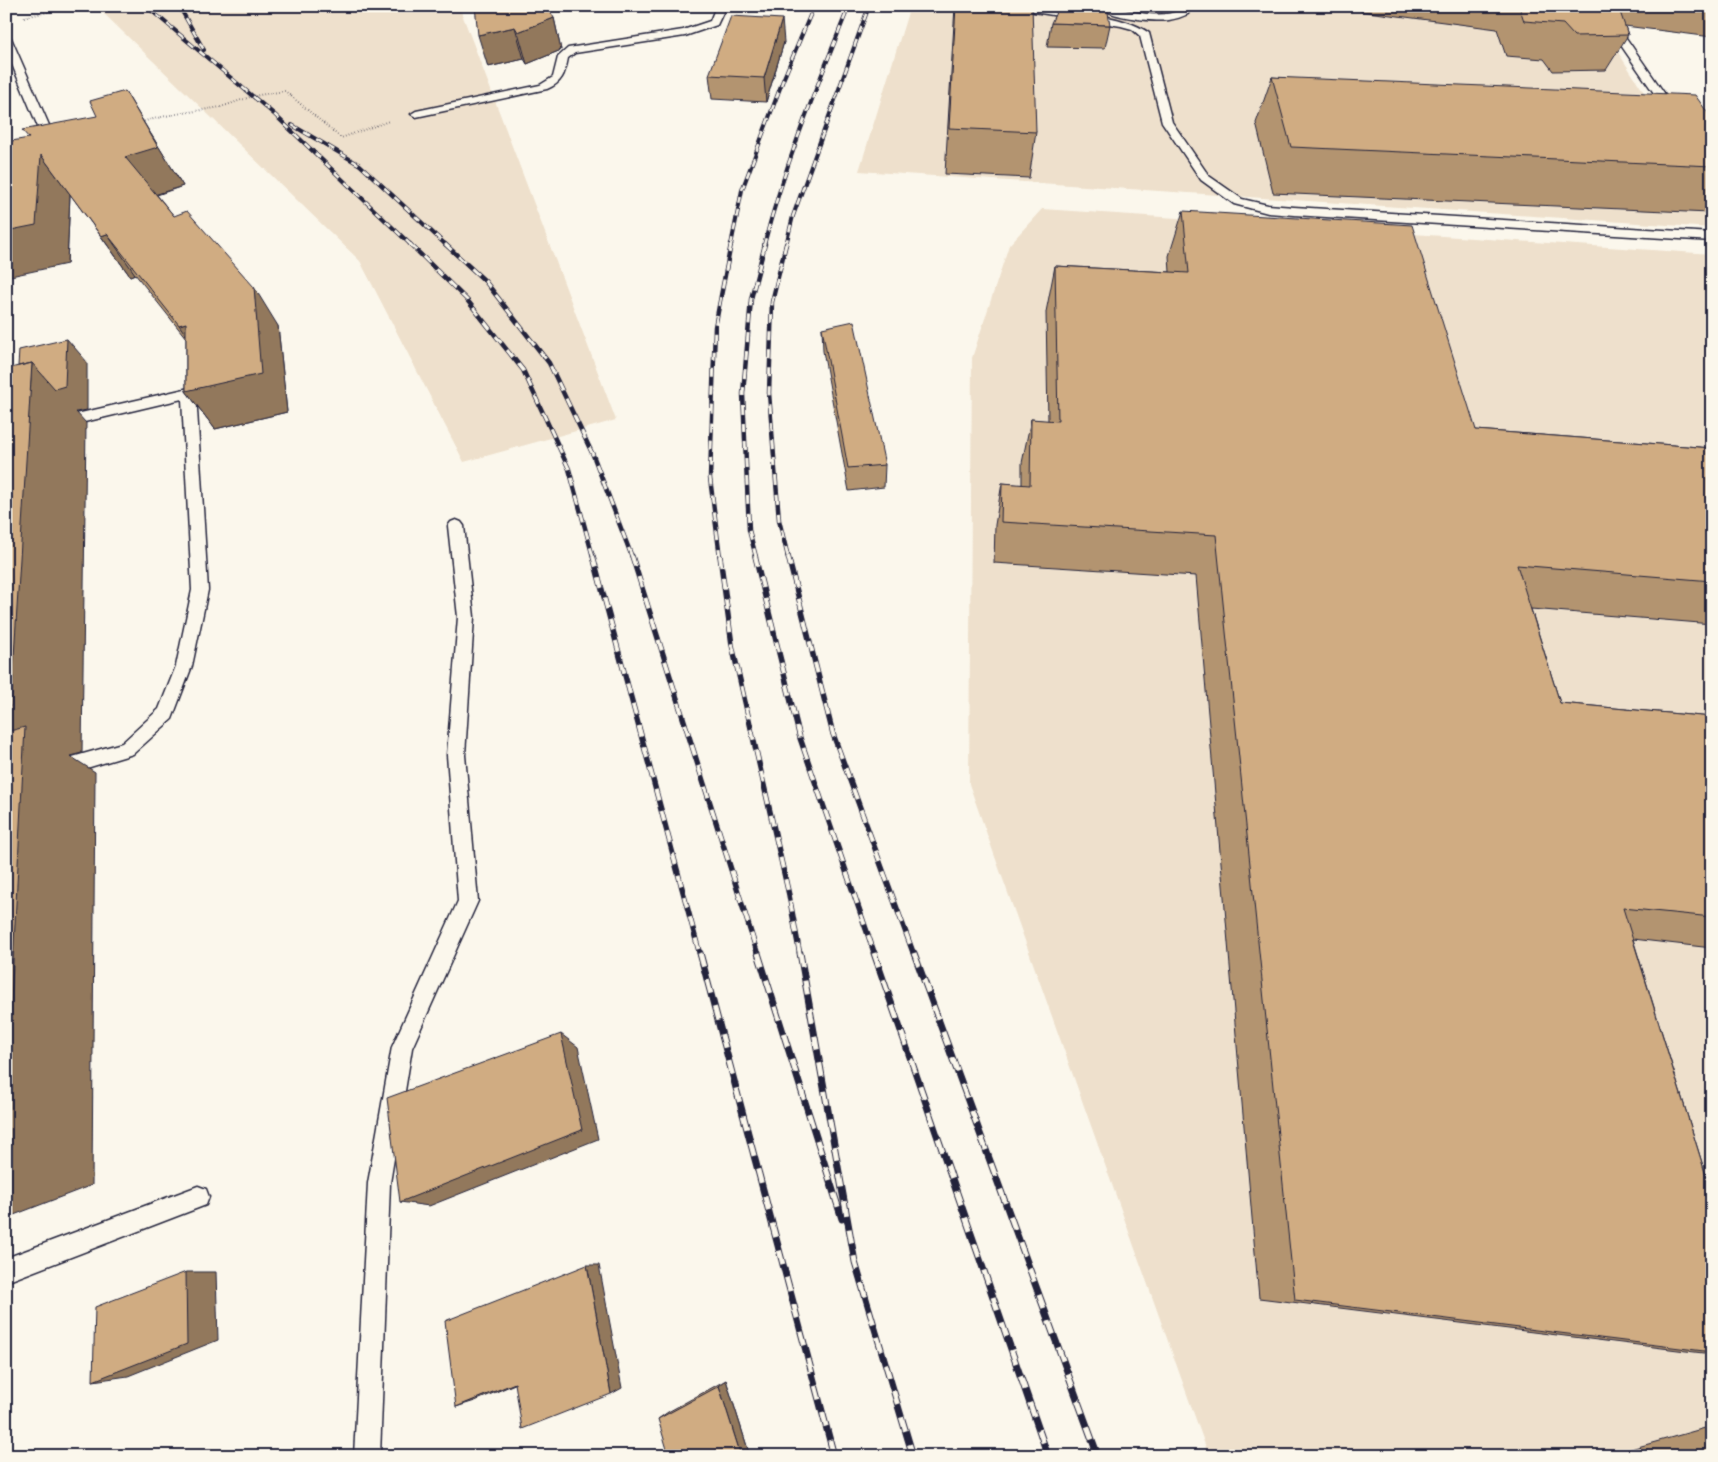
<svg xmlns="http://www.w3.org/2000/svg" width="1718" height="1462" viewBox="0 0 1718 1462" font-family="Dekko,sans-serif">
	<rect width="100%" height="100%" fill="#fbf7ec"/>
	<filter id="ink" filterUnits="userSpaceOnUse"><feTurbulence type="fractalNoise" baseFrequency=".02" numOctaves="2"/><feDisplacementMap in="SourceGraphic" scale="10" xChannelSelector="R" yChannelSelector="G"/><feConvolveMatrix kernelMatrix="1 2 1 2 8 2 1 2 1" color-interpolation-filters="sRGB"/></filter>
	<g filter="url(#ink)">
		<!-- built -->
		<path fill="#eee0cc" d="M96 6H459L616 420 464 462 360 261Z
			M910 6H1588L1712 197V228L859 171Z
			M1042 209 1712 254V1456H1209L969 784 972 358 1009 245Z"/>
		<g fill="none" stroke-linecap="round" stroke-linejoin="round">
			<defs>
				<path id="service" d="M716 6H726L717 25 685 36 575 53 568 58C565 74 562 83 547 89L416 117 411 114 416 111 540 85 553 77 558 57 568 48 683 30 710 21Z
					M1181 6H1191L1188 14C1182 17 1176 19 1169 20 1156 22 1115 18 1106 10L1111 7C1132 11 1160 20 1180 10Z
					M1594 6H1604L1678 113 1677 115H1669Z
					M1037 7C1069 12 1124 14 1149 33L1172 122 1209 176 1242 199 1268 205 1294 207 1712 233V241L1294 215 1268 213 1234 204 1201 180 1162 122 1140 36 1132 29 1121 26 1034 12 1032 10Z
					M6 35 11 38 52 132 67 140 65 142H57L41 134 6 50Z
					M189 388 194 390 196 393 208 590 192 666 172 719 133 754 57 777 51 775 48 769 51 763 122 743 159 709 176 666 192 590 182 399 59 428 54 427 52 423 54 419 59 418Z
					M456 520 461 522 464 526 474 617 465 755 478 901 412 1048 390 1183 380 1456H354L368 1183 392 1047 458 901 447 755 458 617 448 526 451 522Z
					M198 1186 206 1189 209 1197 206 1205 6 1282V1258Z"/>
			</defs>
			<!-- service casing -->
			<use href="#service" stroke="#22223b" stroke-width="3"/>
			<!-- path -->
			<path stroke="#22223b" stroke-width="2" stroke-dasharray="0.5 2.5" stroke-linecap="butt" d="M24 17 77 6
				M141 122 170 115 221 107 253 96 285 91 341 138 389 121"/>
			<!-- service -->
			<use href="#service" fill="#fbf7ec" fill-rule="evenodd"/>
			<defs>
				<path id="rail-far3" d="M146 6 275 115 411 245
					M179 6 204 50
					M292 125 360 165 446 245
					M731 245 742 190 783 80 814 6
					M764 245C785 163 818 84 849 6
					M786 245 793 216 869 6"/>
				<path id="rail-far2" d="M410 244 467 300 523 370 569 469 593 557
					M445 244 485 281 549 363 593 455 632 557
					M786 244 772 302 769 393 779 520 788 557
					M720 557 710 478 715 327 731 244
					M756 557 749 530 743 394 751 299 765 244"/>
				<path id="rail-far1" d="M593 556 700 955
					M632 556 758 955
					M720 556 732 645 789 895 800 955
					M755 556 800 738 875 955
					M788 556 833 734 914 955"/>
				<path id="rail" d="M700 953 834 1456
					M758 953 842 1219
					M800 953 855 1262 913 1456
					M874 953 1048 1456
					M914 953 1098 1456"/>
			</defs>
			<!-- rail-far3 casing -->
			<use href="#rail-far3" stroke="#22223b" stroke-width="4"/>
			<!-- rail-far2 casing -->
			<use href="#rail-far2" stroke="#22223b" stroke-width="4.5"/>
			<!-- rail-far1 casing -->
			<use href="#rail-far1" stroke="#22223b" stroke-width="5.5"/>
			<!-- rail casing -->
			<use href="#rail" stroke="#22223b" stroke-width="7"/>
			<!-- rail-far3 -->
			<use href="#rail-far3" stroke="#fbf7ec" stroke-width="2.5" stroke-dasharray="7" stroke-linecap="butt"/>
			<!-- rail-far2 -->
			<use href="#rail-far2" stroke="#fbf7ec" stroke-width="3" stroke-dasharray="9" stroke-linecap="butt"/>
			<!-- rail-far1 -->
			<use href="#rail-far1" stroke="#fbf7ec" stroke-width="4" stroke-dasharray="11" stroke-linecap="butt"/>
			<!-- rail -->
			<use href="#rail" stroke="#fbf7ec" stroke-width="5" stroke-dasharray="14" stroke-linecap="butt"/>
		</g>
		<!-- wall -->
		<path fill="#b39470" stroke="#22223b" d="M475 6 554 18 561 50 527 64 524 59 488 67Z
			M955 6 1036 132 1029 178 945 174Z
			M1119 6H1175L1173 10 1161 12Z
			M1361 6H1712V37L1625 26 1628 35 1606 70 1553 71 1544 59 1506 56 1497 29 1360 11Z
			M1051 23 1110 25 1105 48 1047 47Z
			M784 42 766 102 712 99 709 75Z
			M1272 77 1712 119V209L1709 213 1273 193 1256 123Z
			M149 131 183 186 157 195 174 216 278 326 287 412 215 429 186 391V338L135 274 130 276 70 194 67 264 6 142Z
			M1183 211 1476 430 1712 448V624L1531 609 1560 703 1712 717V948L1633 939 1712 1195V1354L1686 1351 1259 1298 1196 576 994 563 995 525 1002 483 1022 485V463L1031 419 1048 421 1046 312 1055 266 1170 272 1169 256Z
			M822 328 885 465 884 487 849 491 823 351Z
			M726 1380 750 1456 658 1419 668 1412Z
			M1712 1426V1456H1606Z"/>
		<!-- shaded-wall -->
		<path fill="#92785b" stroke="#22223b" d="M246 6H271L248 9Z
			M1163 6H1175L1173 10 1161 12Z
			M554 18 561 50 527 64 518 32Z
			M782 19 784 42 766 102 764 78Z
			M515 27 524 59 488 67 478 35Z
			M125 91 149 131 183 186 151 196 125 157Z
			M41 155 70 194 67 264 6 277V231Z
			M107 234 135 274 130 276 101 236Z
			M254 287 278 326 287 412 215 429 186 391Z
			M186 323 206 364 179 325Z
			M67 339 87 362V410L76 412 86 423 82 753 70 756 95 772 92 1185 6 1218V707L32 363Z
			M561 1034 578 1047 598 1139 429 1206 400 1202Z
			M587 1265H599L622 1388 611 1394Z
			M186 1272H216L218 1340 128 1376 93 1381Z
			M531 1377 475 1401 456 1407 515 1383Z
			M726 1380 750 1456H741L719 1386Z"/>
		<!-- building -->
		<path fill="#d0ac82" stroke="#22223b" d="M475 6H547L554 18 518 32 515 27 478 35Z
			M956 6H1032L1036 132 949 128Z
			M1059 6H1107L1110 25 1051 23Z
			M1519 6H1618L1628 35 1574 36 1563 24 1524 21Z
			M1669 6H1712V12Z
			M731 16 782 19 764 78 709 75Z
			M1272 77 1695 95 1712 119V166L1291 147Z
			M125 91 158 147 125 157 174 216 187 211 254 287 261 374 186 391V323L179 325 107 234 101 236 41 155 36 225 6 231V142L29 138 22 130 97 116 90 101Z
			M1183 211 1412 225 1476 430 1712 448V581L1517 565 1560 703 1712 717V917L1623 908 1712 1195V1352L1295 1300 1216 535 1001 522 1002 483 1030 485 1031 419 1058 421 1055 266 1189 273Z
			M854 321 885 465 848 468 822 328Z
			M67 339 65 386 55 389 32 363 18 366 19 350Z
			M32 363 11 706 6 707V369Z
			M10 726V731L25 727 6 1101V727Z
			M561 1034 582 1130 400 1202 387 1098Z
			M587 1265 611 1394 522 1429 515 1383 456 1407 445 1321Z
			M186 1272 187 1344 93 1381 95 1307Z
			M719 1386 741 1456H669L658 1419Z"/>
	</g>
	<!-- margin -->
	<rect width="1718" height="1462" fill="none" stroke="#fbf7ec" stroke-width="25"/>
	<rect x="12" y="12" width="1693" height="1437" fill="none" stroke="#22223b" stroke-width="2" filter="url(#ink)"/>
</svg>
